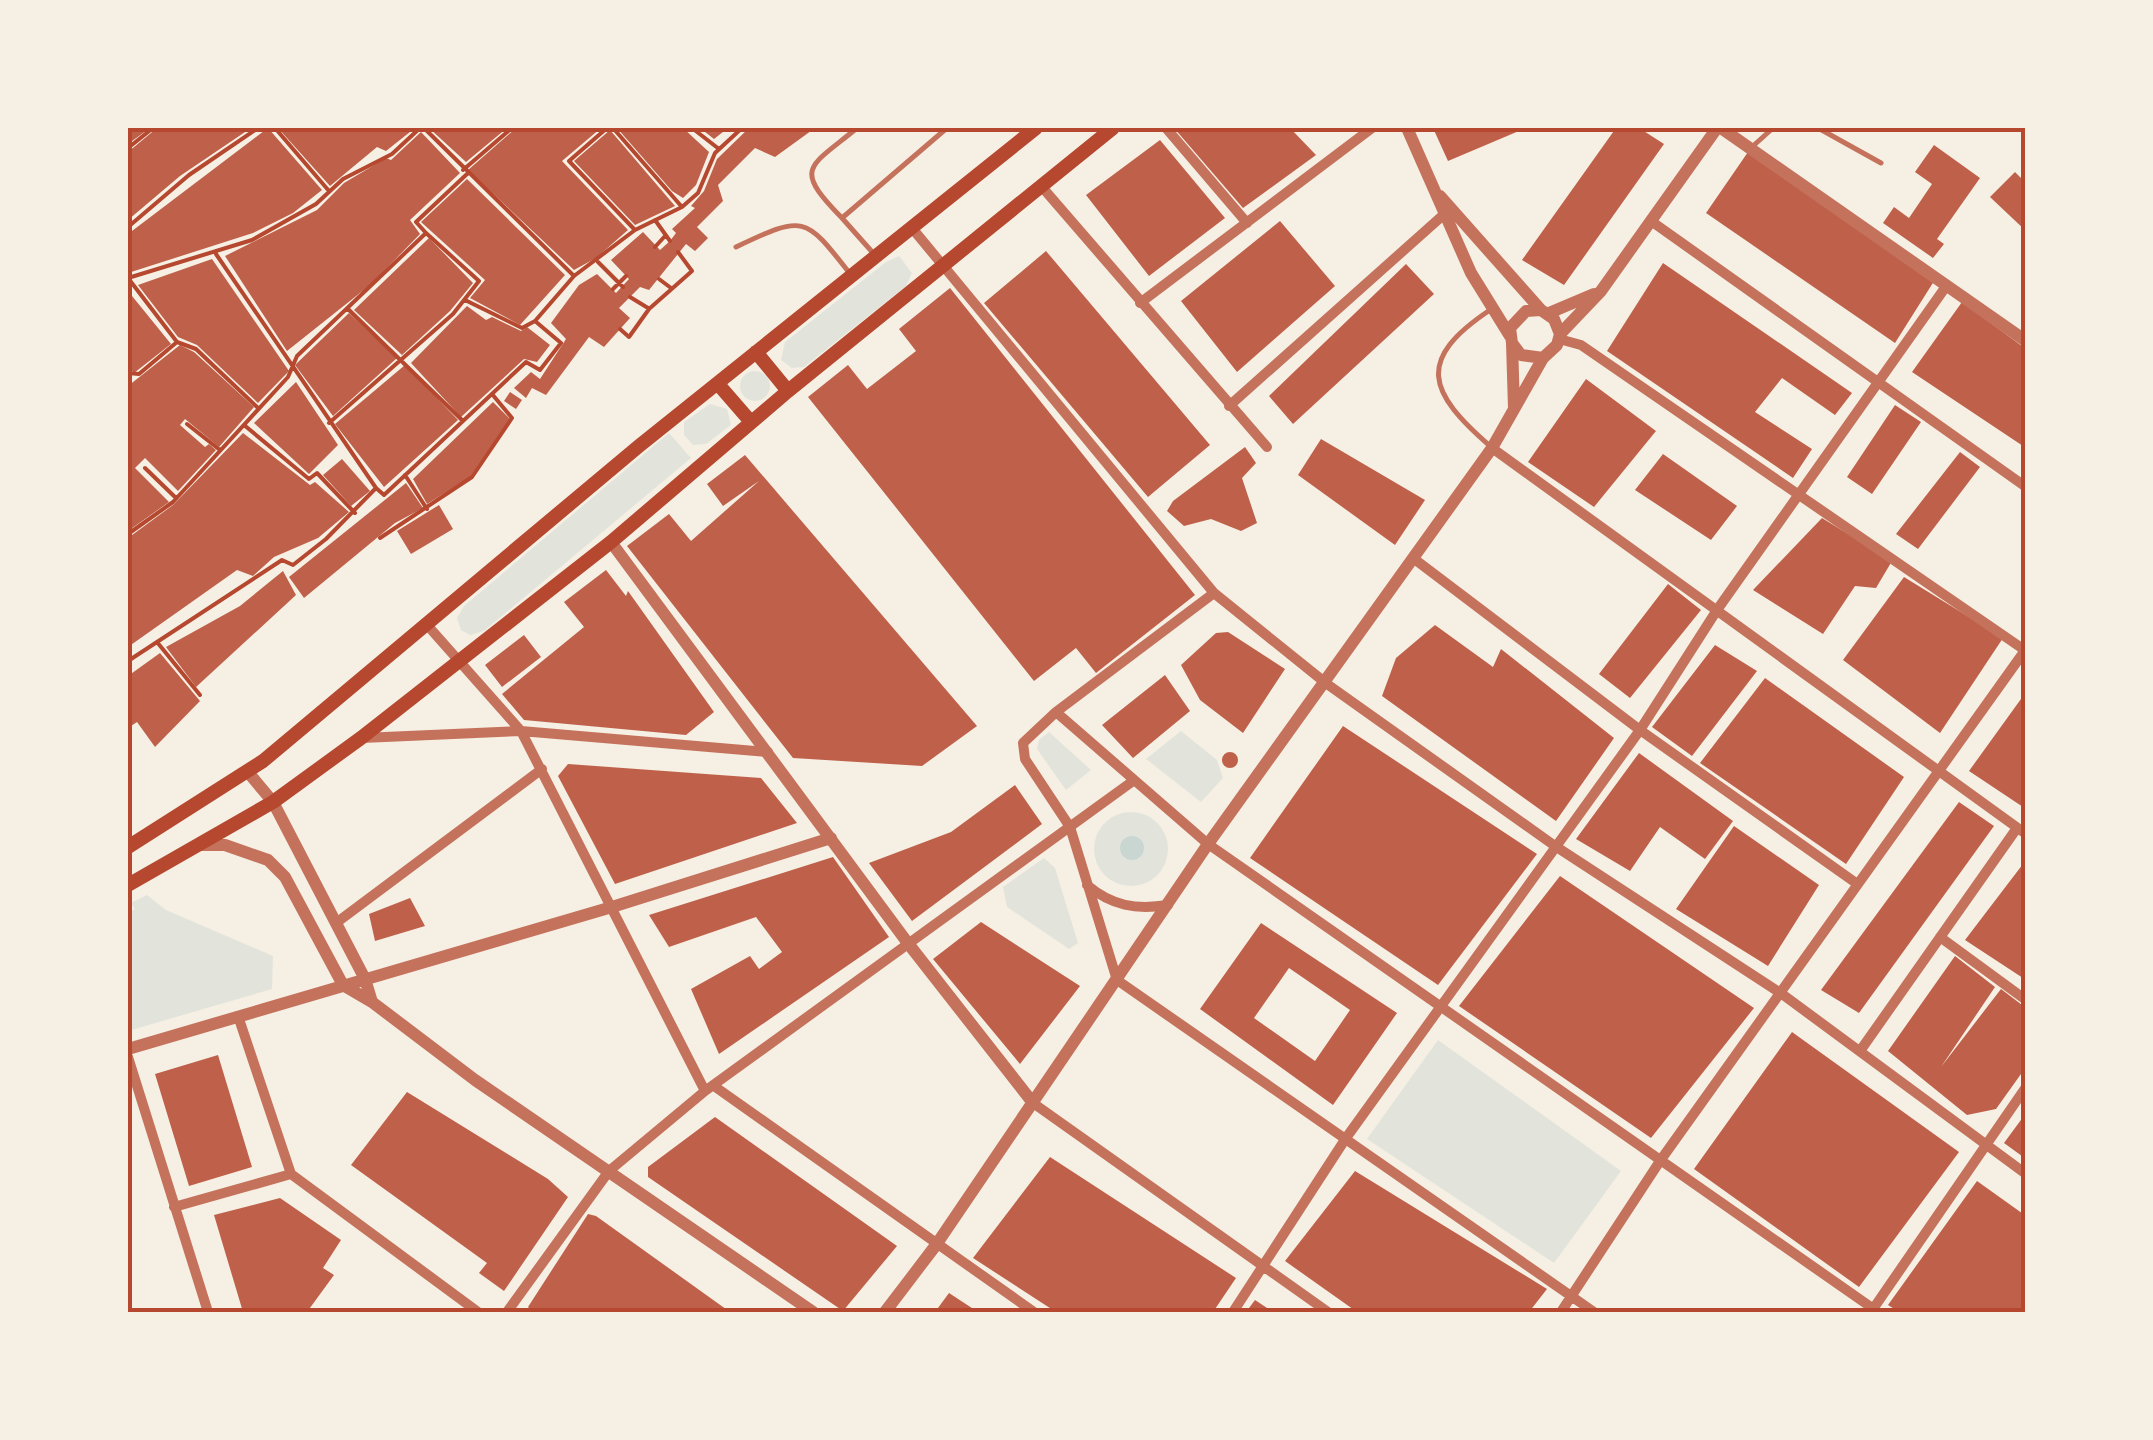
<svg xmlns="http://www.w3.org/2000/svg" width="2153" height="1440" viewBox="0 0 2153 1440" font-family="'Asap Condensed',sans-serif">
	<rect width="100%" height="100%" fill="#f6efe4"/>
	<!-- green -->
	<path fill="#e2e4dc" d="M899 256 912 273 906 286 804 367 792 368 781 360 785 342 886 262Z
		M740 386a15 15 0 1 1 30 0a15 15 0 1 1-30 0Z
		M710 404 727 409 731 425 706 444 693 445 684 435V422Z
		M669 433 691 458 484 631 470 635 461 630 457 618 464 606Z
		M1181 731 1217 760 1223 778 1201 802 1146 759Z
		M1049 732 1091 770 1066 790 1037 749 1039 740Z
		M1094 849a37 37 0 1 1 74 0a37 37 0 1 1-74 0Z
		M1044 858 1055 868 1078 943 1069 949 1007 907 1003 887Z
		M147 895 166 910 273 956 272 989 128 1031V913L135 909 131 903Z
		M1438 1040 1621 1171 1554 1263 1367 1139Z"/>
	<!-- water -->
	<path fill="#c9d6d2" d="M1120 848a12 12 0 1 1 24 0a12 12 0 1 1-24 0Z"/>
	<!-- building -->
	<path fill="#bf614a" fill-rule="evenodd" d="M128 128H150L128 144Z
		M157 128H251L180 176 128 220V152Z
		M268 128 322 190 293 213 253 233 128 273V234Z
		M278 128H415L386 151 377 147 330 186Z
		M429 128H507L466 162Z
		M516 128H601L562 161 628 230 596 258 574 270 468 170Z
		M617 128H683L709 152 696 185 683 198 672 191Z
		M700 128H728L714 139Z
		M749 128H815L775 157 755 148 718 185 723 201 697 227 708 238 695 251 686 244 649 290 640 287 619 308 630 318 604 347 589 337 546 395 532 388 526 398 514 388 531 372 540 379 566 339 551 323 579 285 597 274 616 293 629 279 611 260 643 232 660 250 670 241 676 233 672 229 695 208 691 206 704 191 717 159Z
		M1174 128H1290L1316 155 1243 208Z
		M1433 128H1526L1448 161Z
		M1616 128H1639L1664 144 1564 285 1522 260Z
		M610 130 675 206 635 225 574 161Z
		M421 132 460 173 410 220 420 234 370 285 287 351 225 256 317 210 344 183 386 158 391 160Z
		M1160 140 1225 218 1149 276 1086 195Z
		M1934 145 1980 178 1937 239 1944 244 1933 258 1883 223 1894 207 1909 218 1932 184 1915 172Z
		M1748 152 1936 278 1895 343 1706 213Z
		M2015 172 2026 183V231L1990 197Z
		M467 179 565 275 520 325 470 298 485 280 421 222Z
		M1280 221 1335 286 1237 372 1181 301Z
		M429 238 473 283 450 311 402 355 354 310Z
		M1046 251 1210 445 1148 497 984 303Z
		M212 259 289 371 258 403 197 345 178 337 138 285Z
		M1663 263 1852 393 1835 415 1782 378 1755 412 1812 449 1793 478 1607 351Z
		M1406 264 1434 294 1293 424 1269 396Z
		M950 288 1195 595 1096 673 1076 648 1034 681 808 397 848 365 867 389 916 351 899 329Z
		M128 291 171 344 134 373 128 366Z
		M1962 302 2026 349V448L1912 372Z
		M467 306 486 320 492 317 521 331 527 327 550 345 537 362 524 359 461 417 411 363Z
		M349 313 397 358 333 416 295 365Z
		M180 345 194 352 254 407 219 447 185 419 180 425 205 447 209 444 216 450 178 491 145 458 135 468 169 502 128 531V386Z
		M405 365 458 420 384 487 335 424Z
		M1586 379 1656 431 1594 507 1528 462Z
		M296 382 338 445 309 474 254 423Z
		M510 392 522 400 516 409 504 401Z
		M493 402 510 419 470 477 427 504 413 479Z
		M1895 405 1921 422 1872 494 1847 477Z
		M243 433 310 485 315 482 349 512 318 538 274 557 253 576 237 570 128 647V538L173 505Z
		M1321 439 1425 500 1395 545 1298 475Z
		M1245 447 1256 463 1242 478 1257 523 1241 531 1211 519 1184 526 1167 511 1173 501Z
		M1960 452 1980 467 1918 549 1896 534Z
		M1663 454 1737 506 1711 540 1635 490Z
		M745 455 977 726 922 766 793 758 627 546 669 514 691 541 759 481 723 506 707 484Z
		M342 459 370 491 351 506 323 475Z
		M406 483 423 508 395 523 304 598 289 577Z
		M439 505 453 529 411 554 397 531Z
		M1822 518 1892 561 1876 588 1855 586 1823 634 1753 590Z
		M606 570 626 596 628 591 714 712 686 735 524 720 502 694 584 627 564 602Z
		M283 571 296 595 196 687 166 647 240 606Z
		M1904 577 2003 638 1940 733 1843 660Z
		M1668 584 1701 610 1630 698 1599 674Z
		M1435 625 1493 667 1501 649 1614 738 1556 821 1382 696 1396 658Z
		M1228 632 1285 669 1243 733 1200 700 1181 665 1216 633Z
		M524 635 541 657 502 687 485 665Z
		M1715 645 1757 671 1692 756 1652 727Z
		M160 653 200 701 155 747 137 722 128 728V676Z
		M1165 675 1190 711 1133 758 1102 725Z
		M1765 678 1904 777 1846 864 1700 763Z
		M2026 692V809L1969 771Z
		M1343 726 1537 854 1438 985 1250 858Z
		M1222 760a8 8 0 1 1 16 0a8 8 0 1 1-16 0Z
		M1639 753 1733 821 1705 859 1660 827 1630 871 1576 839Z
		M568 764 761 778 797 823 615 884 558 776Z
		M1015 785 1042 824 912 921 869 863 951 832Z
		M1959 802 1994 826 1859 1013 1821 990Z
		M1734 826 1819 885 1768 966 1676 909Z
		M833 857 889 937 719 1054 691 989 750 956 759 969 782 952 756 917 669 947 649 915Z
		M2026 860V980L1965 940Z
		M1560 876 1754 1008 1651 1138 1459 1006Z
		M410 898 425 926 375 941 369 914Z
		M981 922 1080 986 1020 1064 933 959Z
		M1261 923 1397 1013 1333 1105 1200 1009ZM1289 968 1350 1010 1315 1061 1254 1018Z
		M1955 956 1995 987 1941 1067 2001 989 2026 1008V1067L1996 1109 1967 1115 1888 1051Z
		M1792 1032 1959 1152 1859 1287 1694 1169Z
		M218 1055 252 1167 189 1186 155 1074Z
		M407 1092 548 1179 568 1197 504 1291 479 1273 487 1263 351 1165Z
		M2026 1113V1159L2004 1143Z
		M715 1117 897 1246 843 1311 648 1177V1167Z
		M1050 1157 1236 1278 1213 1312H1056L973 1258Z
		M1355 1171 1547 1289 1529 1312H1357L1285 1261Z
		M1977 1181 2026 1216V1302L2018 1312H1899L1888 1305Z
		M280 1198 341 1240 323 1268 334 1275 307 1312H243L214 1215Z
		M588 1214 596 1216 730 1312H533L528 1307Z
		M949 1293 978 1312H935Z
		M1255 1300 1273 1312H1246Z"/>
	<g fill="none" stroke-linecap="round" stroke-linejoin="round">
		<!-- path -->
		<path stroke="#b5482f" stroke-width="4" d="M275 128 329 191
			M424 128 574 276
			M607 128 569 161 634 229
			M613 128 682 207
			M692 128 719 149
			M128 148 153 128
			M463 170 512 128
			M655 220 670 241
			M128 227 189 175 258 128
			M655 247 665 236
			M216 254 376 488
			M598 262 623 287
			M128 278 252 240 316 204 343 179 392 154 420 128
			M128 278 177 342 196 349 257 407
			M659 279 671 288
			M613 289 626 276
			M630 297 648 308
			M465 300 522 328 535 321
			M348 309 463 421
			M620 329 629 337 649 309 692 271 678 252
			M128 373 139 374 177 342
			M329 423 453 314 479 281 426 233
			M187 424 220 450
			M244 425 309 479 317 473 355 513
			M145 468 176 498
			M405 475 427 509
			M128 534 173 502 288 377 297 356 426 233 416 222 467 174
			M380 538 472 477 512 418 492 394
			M157 642 200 695
			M128 661 282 560 293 565 326 539 376 488 384 495 526 362 540 370 561 343 535 321 574 276 635 230 682 207 698 193 715 153 742 128"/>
		<!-- service -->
		<path stroke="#c5725c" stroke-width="5" d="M1818 128 1881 163
			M1753 146 1773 128
			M842 218C792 167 809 168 857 128
			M736 247C805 214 805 216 851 275
			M874 254 842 218 947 128
			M1490 446C1428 392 1415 360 1490 310"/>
		<!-- minor -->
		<path stroke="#c5725c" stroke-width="10" d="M1166 128 1247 223
			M1042 187 1267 447
			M1651 221 2026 487
			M912 228 1214 593 1327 684 1555 846 1782 994 2026 1174
			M1140 303 1372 128
			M1559 339 1581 345 2026 651
			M1229 406 1450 209
			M1492 448 2026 834
			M1413 558 1640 730 1856 883
			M1214 593 1056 712 1023 743 1025 759 1070 827 1117 980 1594 1312
			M428 626 521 731 705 1091
			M1056 712 1208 844 1878 1312
			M362 738 521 731 768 752
			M1087 885C1112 906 1136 910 1168 905
			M336 923 542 769
			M1940 937 2026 1000
			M238 1016 291 1174 478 1312
			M1860 1051 2017 828
			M128 1057 208 1312
			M714 1086 1034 1312
			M1033 1103 1328 1312
			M174 1207 291 1174
			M507 1312 609 1171 705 1091 1133 781
			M1233 1312 1346 1138 1640 730 1717 610 1947 285
			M1561 1312 1660 1161 2026 649
			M1871 1312 2026 1087"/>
		<!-- tertiary -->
		<path stroke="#c5725c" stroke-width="12" d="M1407 128 1471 273 1510 336
			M1721 128 2026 341
			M1440 196 1541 310
			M1549 313 1594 294
			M1560 334 1601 291 1717 128
			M1512 343 1514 408
			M611 542 907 942 1033 1103
			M247 771 273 802 365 979 372 1002
			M198 845H225L268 860 285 877 343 985 372 1002 475 1080 813 1312
			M128 1049 612 907 831 838
			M885 1312 936 1245 1208 844 1492 448 1543 358 1557 345 1560 334 1554 319 1541 310 1526 311 1510 328 1512 343 1521 355 1543 358"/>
		<!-- secondary -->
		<path stroke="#b5482f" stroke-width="14" d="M756 352 788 391
			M718 384 751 422
			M128 847 263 761 639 446 1036 128
			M128 885 273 802 361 738 611 542 788 391 1113 128"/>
	</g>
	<!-- border -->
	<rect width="2153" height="1440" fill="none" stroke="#f6efe4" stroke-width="260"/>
	<rect x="130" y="130" width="1893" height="1180" fill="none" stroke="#b5482f" stroke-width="4"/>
</svg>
